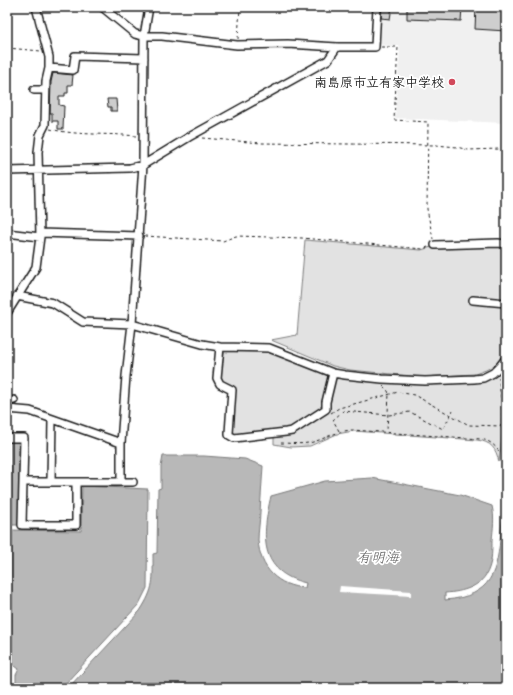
<svg xmlns="http://www.w3.org/2000/svg" width="513" height="695" viewBox="0 0 513 695" font-family="'Playpen Sans','Klee One',sans-serif">
	<rect width="100%" height="100%" fill="#fff"/>
	<filter id="ink" filterUnits="userSpaceOnUse"><feTurbulence type="fractalNoise" baseFrequency=".025" numOctaves="2"/><feDisplacementMap in="SourceGraphic" scale="8" xChannelSelector="R" yChannelSelector="G"/><feConvolveMatrix kernelMatrix="1 2 1 2 8 2 1 2 1" color-interpolation-filters="sRGB"/></filter>
	<g filter="url(#ink)">
		<!-- built -->
		<path fill="#f0f0f0" d="M379 7H506V123L395 118 400 46 376 45Z"/>
		<!-- green -->
		<path fill="#e2e2e2" stroke="#7f7f7f" d="M305 240 421 250 435 246H506V349L500 360 493 366 486 370 475 374 422 377 350 370 333 366 271 340 297 335Z
			M238 350 272 351 323 372 386 383 495 375 502 369 501 388 504 422 499 462C496 448 491 442 477 440L354 431 337 434 310 446 291 447 274 444V432L239 435 230 432 235 387 222 382 219 379 223 351Z"/>
		<!-- water -->
		<path fill="#b8b8b8" stroke="#7a7a7a" d="M7 442H19V525H7Z
			M163 456H204L245 459 263 466C262 481 261 497 260 512 260 521 258 531 258 540 260 569 278 586 305 588L306 583C258 572 262 535 271 496L325 481 372 478 460 495 492 506C495 518 493 529 492 540 492 550 492 560 489 568 483 587 462 592 445 593V600C493 596 497 572 501 531 503 513 504 496 506 479V688H16V675L19 669 7 660V530L81 531 82 486 148 489 147 588 139 604 64 685 69 687 140 611C155 588 153 580 153 554L157 553 158 489 161 488V467Z"/>
		<!-- pier -->
		<path fill="#fff" d="M340 586 411 591V596L339 592Z"/>
		<!-- building -->
		<path fill="#cecece" stroke="#1c1c1c" d="M382 7H392L390 19 381 18Z
			M407 7H462L461 21 407 19Z
			M476 7H506V31L475 29Z
			M53 73 73 75 72 85H68V93H65V96H59V105L64 106 63 129H58V121H52V113H50L51 82Z
			M107 99H116L117 111H111V107H108Z"/>
		<g fill="none" stroke-linecap="round" stroke-linejoin="round">
			<defs>
				<path id="minor" d="M102 7 135 34 144 36H162L237 45 288 44 337 47H375L377 7
					M49 68 73 70 75 56 144 58
					M34 90H45
					M7 171 130 168 143 165 189 137 328 60 337 47
					M7 233 40 237
					M40 233 139 236
					M435 245 498 243 506 244
					M17 296 53 303 83 322 132 324 202 344 220 347 269 348 333 373 345 375 382 379 425 381 474 379 483 378 493 373 500 366 506 358
					M473 300 506 303
					M7 313 36 267 40 237 38 152 40 135 45 125 46 81 49 68V57L36 7
					M220 347 217 378 220 384 232 390 229 433V435L234 438 286 432 292 431 326 409V402L333 373
					M7 402 14 400
					M7 409 30 411 121 443 126 376 132 324 143 165 144 36 149 7
					M7 438H24L22 525H76V482
					M51 481 52 419
					M121 481V443
					M24 482H133"/>
			</defs>
			<!-- minor casing -->
			<use href="#minor" stroke="#1c1c1c" stroke-width="10"/>
			<!-- path -->
			<path stroke="#1c1c1c" stroke-width="1" stroke-dasharray="3 3" stroke-linecap="butt" d="M238 39 240 7
				M381 47H398L394 120 428 122 427 209 433 239
				M7 48 41 51
				M50 129C78 136 108 133 136 136
				M202 138 261 143 436 145 457 147 468 150 500 149
				M145 236 223 241 236 236 302 238 423 249 428 247
				M383 386 388 391 389 394 387 431
				M331 413 339 408 398 392 414 395 469 425 501 426C505 417 499 389 499 377
				M501 426 504 432 506 433
				M339 431 333 420 343 411 389 415 410 412 443 429 453 411
				M281 443C291 443 302 445 313 442 327 438 336 431 352 430L481 439C490 441 495 445 500 453"/>
			<!-- minor -->
			<use href="#minor" stroke="#fff" stroke-width="7"/>
		</g>
	</g>
	<!-- markers -->
	<circle fill="#d1495b" stroke="#fff" stroke-width="1.5" cx="452" cy="82" r="4"/>
	<g text-anchor="middle" stroke-width="3.5" stroke-linejoin="round" paint-order="stroke">
		<!-- poi labels -->
		<g font-size="13" font-weight="bold" fill="#1c1c1c" stroke="#fff" text-anchor="end">
			<text x="444" y="87">南島原市立有家中学校</text>
		</g>
		<!-- water labels -->
		<g font-size="14" font-style="italic" fill="#5a5a5a" stroke="#fff">
			<text x="378" y="562">有明海</text>
		</g>
	</g>
	<!-- margin -->
	<rect width="513" height="695" fill="none" stroke="#fff" stroke-width="24"/>
	<rect x="12" y="12" width="489" height="671" fill="none" stroke="#1c1c1c" stroke-width="1.5" filter="url(#ink)"/>
</svg>
